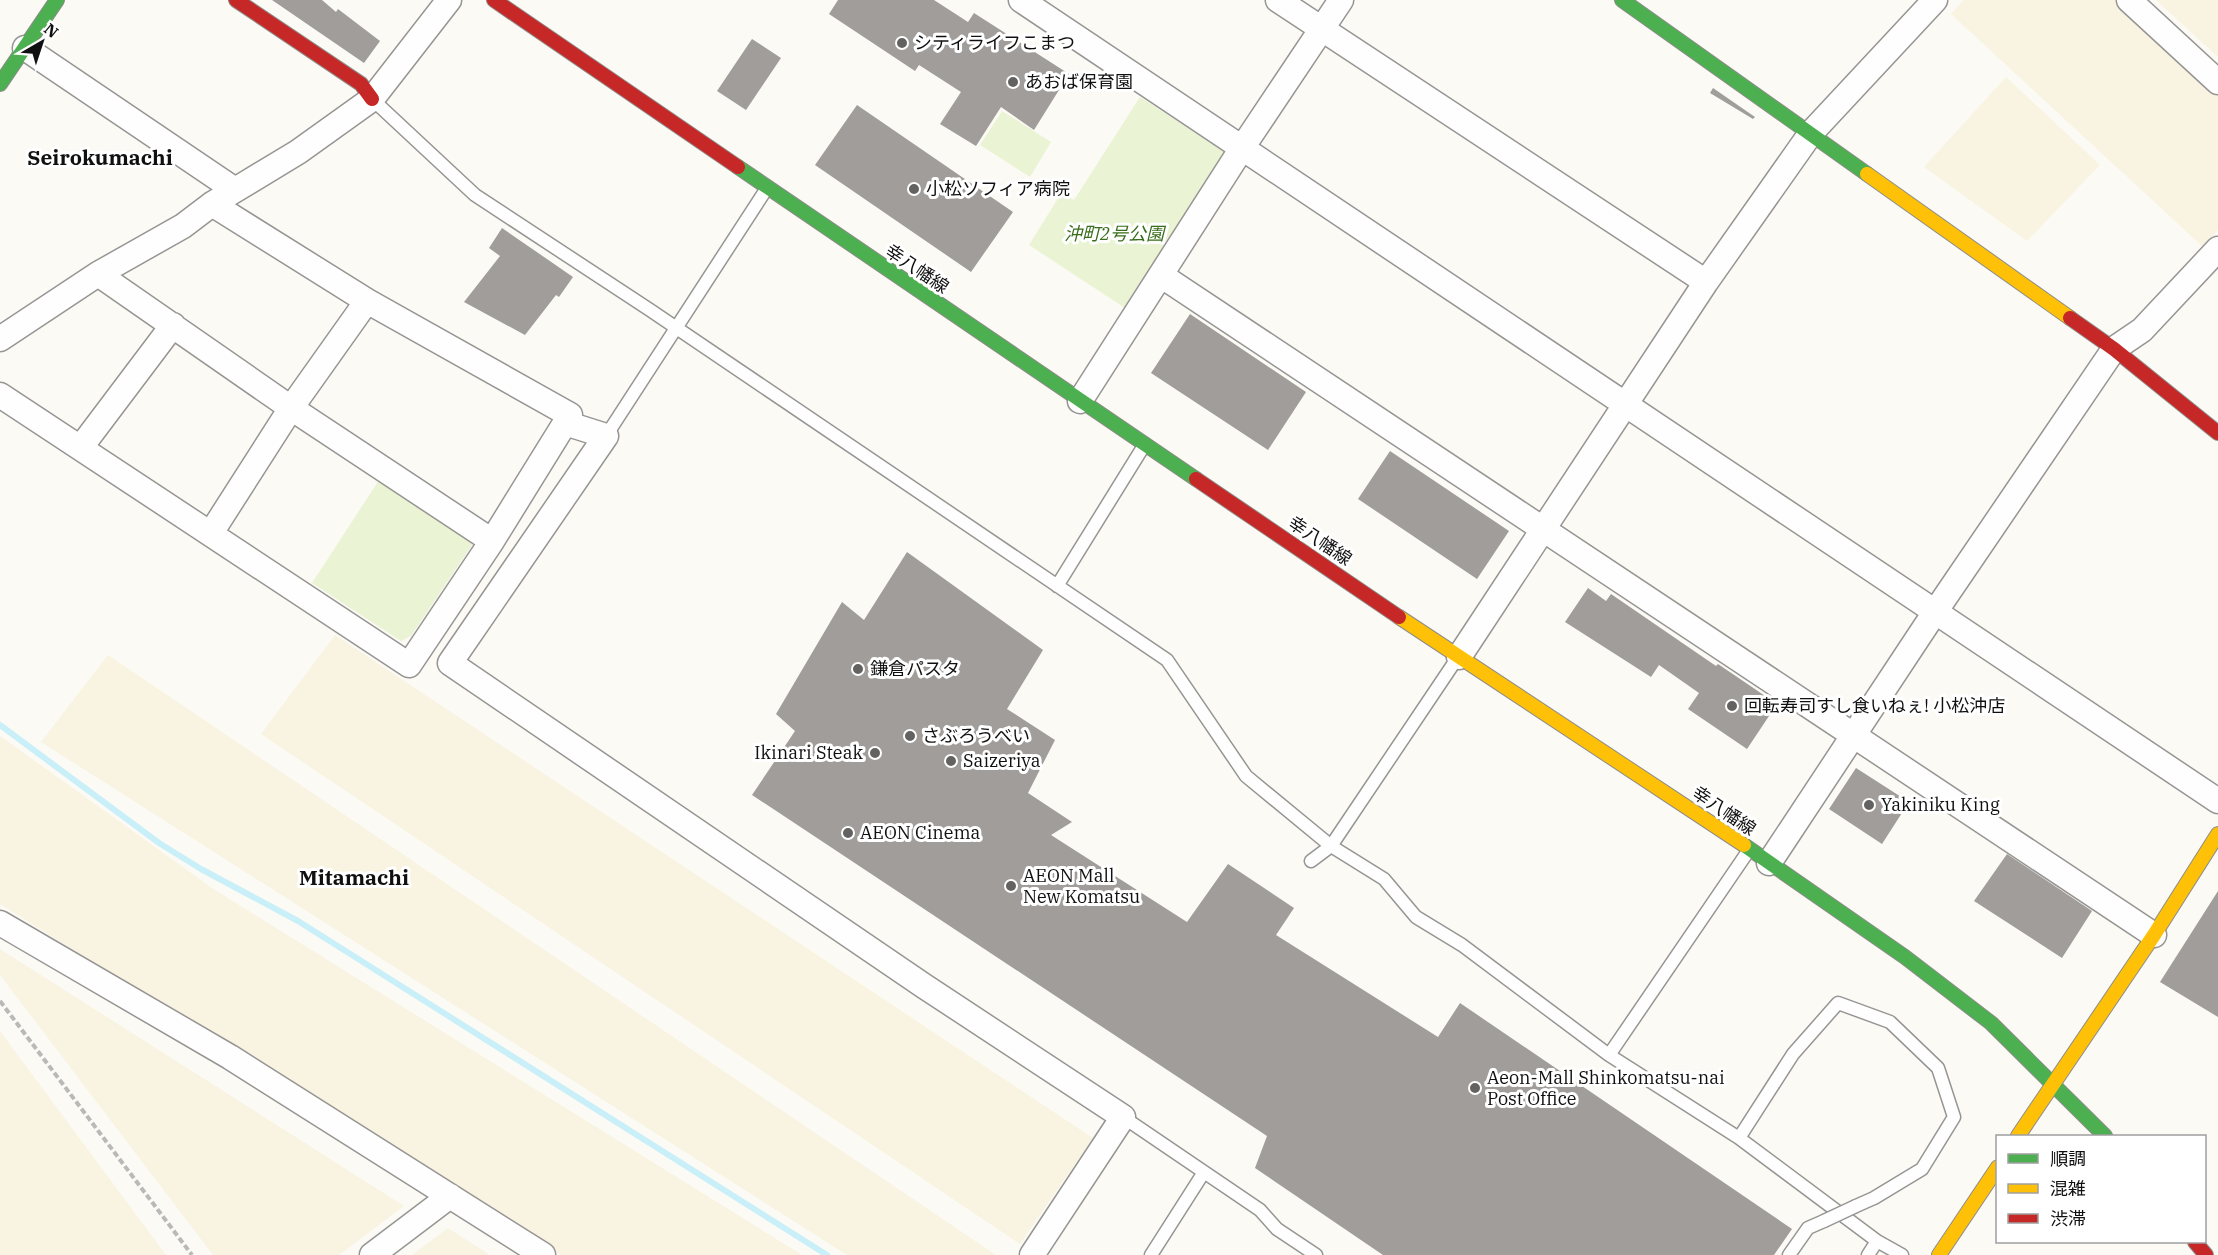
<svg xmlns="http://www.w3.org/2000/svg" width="2218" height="1255" viewBox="0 0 2218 1255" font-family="'IBM Plex Serif','Noto Sans JP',serif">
	<rect width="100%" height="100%" fill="#fcfaf5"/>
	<!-- farmland -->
	<path fill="#f9f3e1" d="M1964 0H2123L2218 88V230L2203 247 1951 14Z
		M2156 0H2218V57Z
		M2006 77 2100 165 2027 241 1924 167Z
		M335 635 1093 1138 1020 1244 261 734Z
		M108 655 996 1255H847L41 742Z
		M0 736 215 890 802 1255H561L0 904Z
		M0 949 404 1206 339 1255H213L0 975Z
		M0 1031 166 1255H0Z
		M448 1228 490 1255H412Z"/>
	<!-- green -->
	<path fill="#eaf3d4" d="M1140 97 1228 154 1128 310 1029 245 1062 192 1074 200Z
		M1002 111 1051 142 1030 177 980 145Z
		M379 480 467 536 472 545 411 636 401 641 312 583Z"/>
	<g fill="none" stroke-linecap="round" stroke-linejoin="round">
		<!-- stream -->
		<path stroke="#c9eff8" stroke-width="6" d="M0 725 159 843 201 869 298 921 827 1255"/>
	</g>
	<!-- building -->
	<path fill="#a09d9a" d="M272 0H322L336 12 338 9 380 41 364 63Z
		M838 0H934L968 22 974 13 1069 74 1034 130 1001 107 976 146 940 124 961 92 919 65 915 71 829 14Z
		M752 39 781 58 746 110 717 91Z
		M1713 88 1755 117 1753 119 1710 93Z
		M857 105 1013 212 971 272 815 165Z
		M502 228 573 277 559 297 556 295 525 335 464 302 500 256 489 248Z
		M1190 314 1306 392 1268 450 1151 373Z
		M1390 451 1509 531 1477 579 1358 499Z
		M907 552 1043 650 1007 709 1055 740 1028 793 1072 822 1051 835 1187 922 1228 864 1294 908 1276 935 1438 1037 1460 1003 1792 1229 1774 1255H1383L1255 1168 1267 1136 752 795 795 731 776 714 842 602 864 620Z
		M1588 588 1606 601 1611 594 1716 666 1718 664 1777 704 1747 749 1688 709 1699 693 1659 665 1651 677 1565 622Z
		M1856 768 1909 802 1882 844 1829 809Z
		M2007 854 2092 911 2062 958 1974 901Z
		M2218 891V1017L2160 982Z"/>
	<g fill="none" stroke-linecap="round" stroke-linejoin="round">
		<defs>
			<path id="lane" d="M372 99 475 195 650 310 1167 660 1246 776 1331 846 1384 879 1416 917 1462 945 1609 1055 1739 1138 1877 1241
				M606 436 767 188
				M1057 586 1145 444
				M1311 861 1331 846 1458 657
				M1609 1055 1749 850
				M1123 1117 1260 1210 1277 1229 1316 1255
				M1739 1138 1793 1054 1838 1003 1890 1022 1938 1068 1954 1117 1922 1169 1874 1198 1856 1206
				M1151 1255 1204 1172
				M1789 1255 1808 1228 1824 1221
				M1868 1255 1877 1241 1902 1255"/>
			<path id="street" d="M1021 0 2218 801
				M1278 0 1706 282
				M2129 0 2218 82
				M25 48 235 190
				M98 274 291 408 492 541
				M1162 276 2154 935
				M0 339 98 274 183 226 212 204 298 152 372 99 449 0
				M0 395 409 665 492 541 570 415 367 301 212 204
				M1080 401 1242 148 1341 0
				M565 423 606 436 450 663 924 986 1123 1117 1032 1255
				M81 447 173 325
				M211 533 291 408 367 301
				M1459 657 1706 282 1811 133 1935 0
				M1769 863 1935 612 2114 349 2142 330 2218 249
				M0 923 230 1057 543 1255
				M372 1255 450 1196"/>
			<path id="fast" d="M1622 0 1867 174
				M0 84 57 0
				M738 167 1196 479
				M1744 845 1905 957 1991 1023 2105 1136"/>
			<path id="slow" d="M1867 174 2070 318
				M1399 617 1744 845
				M2018 1136 2154 935 2218 834
				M1939 1255 1998 1167"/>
			<path id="jam" d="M236 0 361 84 372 99
				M494 0 738 167
				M2070 318 2114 349 2218 433
				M1196 479 1399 617
				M2195 1242 2206 1255"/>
		</defs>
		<!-- lane casing -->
		<use href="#lane" stroke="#969593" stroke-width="15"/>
		<!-- street casing -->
		<use href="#street" stroke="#969593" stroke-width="27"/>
		<!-- fast casing -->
		<use href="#fast" stroke="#8d8c8a" stroke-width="16"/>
		<!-- slow casing -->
		<use href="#slow" stroke="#8d8c8a" stroke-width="16"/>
		<!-- jam casing -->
		<use href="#jam" stroke="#8d8c8a" stroke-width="16"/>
		<!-- path -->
		<path stroke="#b9b9b8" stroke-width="4" stroke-dasharray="6 3" stroke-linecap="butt" d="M0 1001 192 1255"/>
		<!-- lane -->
		<use href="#lane" stroke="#fffefe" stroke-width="12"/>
		<!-- street -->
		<use href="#street" stroke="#fffefe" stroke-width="24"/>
		<!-- fast -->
		<use href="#fast" stroke="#4caf50" stroke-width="14"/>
		<!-- slow -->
		<use href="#slow" stroke="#ffc107" stroke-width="14"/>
		<!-- jam -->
		<use href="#jam" stroke="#c62828" stroke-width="14"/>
		<defs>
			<path id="lane-bridge" d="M1824 1221 1856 1206"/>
		</defs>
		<!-- lane-bridge casing -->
		<use href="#lane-bridge" stroke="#969593" stroke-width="15" stroke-linecap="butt"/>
		<!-- lane-bridge -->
		<use href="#lane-bridge" stroke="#fffefe" stroke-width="12"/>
	</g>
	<!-- markers -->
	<g fill="#636260" stroke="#fff" stroke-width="2">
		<circle cx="902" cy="43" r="6"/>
		<circle cx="1013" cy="82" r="6"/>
		<circle cx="914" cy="189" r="6"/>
		<circle cx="858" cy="669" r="6"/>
		<circle cx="1732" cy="706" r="6"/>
		<circle cx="910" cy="736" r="6"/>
		<circle cx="875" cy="753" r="6"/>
		<circle cx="951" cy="761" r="6"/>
		<circle cx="1869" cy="805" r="6"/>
		<circle cx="848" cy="833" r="6"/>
		<circle cx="1011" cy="886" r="6"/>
		<circle cx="1475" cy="1088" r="6"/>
	</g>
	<g text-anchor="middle" stroke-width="6" stroke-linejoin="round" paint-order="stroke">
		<!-- poi labels -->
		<g font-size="18" fill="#101010" stroke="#fff" text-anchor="start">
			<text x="914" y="49">シティライフこまつ</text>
			<text x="1025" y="88">あおば保育園</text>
			<text x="926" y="195">小松ソフィア病院</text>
			<text x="870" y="675">鎌倉パスタ</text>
			<text x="1744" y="712">回転寿司すし食いねぇ! 小松沖店</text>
			<text x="922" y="742">さぶろうべい</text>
			<text x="863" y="759" text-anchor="end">Ikinari Steak</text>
			<text x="963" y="767">Saizeriya</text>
			<text x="1881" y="811">Yakiniku King</text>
			<text x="860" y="839">AEON Cinema</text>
			<text x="1023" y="882">AEON Mall<tspan x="1023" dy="21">New Komatsu</tspan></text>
			<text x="1487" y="1084">Aeon-Mall Shinkomatsu-nai<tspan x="1487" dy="21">Post Office</tspan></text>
		</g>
		<!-- park labels -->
		<g font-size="18" font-style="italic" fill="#386d1b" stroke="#fff">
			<text x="1114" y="240">沖町2号公園</text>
		</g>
		<!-- street labels -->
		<g font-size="18" fill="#101010" stroke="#fff">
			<text transform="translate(917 269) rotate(34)" y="6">幸八幡線</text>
			<text transform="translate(1320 541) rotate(34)" y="6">幸八幡線</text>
			<text transform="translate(1724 811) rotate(34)" y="6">幸八幡線</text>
		</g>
		<!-- quarter labels -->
		<g font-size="21" font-weight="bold" fill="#101010" stroke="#fff">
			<text x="100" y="165">Seirokumachi</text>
			<text x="354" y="885">Mitamachi</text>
		</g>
	</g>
	<!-- legend -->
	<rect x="1996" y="1135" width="210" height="108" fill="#ffffff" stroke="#9f9f9f" stroke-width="1.5"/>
	<rect x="2008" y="1154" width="30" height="9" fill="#4caf50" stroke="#9f9f9f" stroke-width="1.5"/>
	<text x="2050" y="1165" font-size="18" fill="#101010">順調</text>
	<rect x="2008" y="1184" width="30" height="9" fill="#ffc107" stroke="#9f9f9f" stroke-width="1.5"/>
	<text x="2050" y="1195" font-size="18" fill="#101010">混雑</text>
	<rect x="2008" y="1214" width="30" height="9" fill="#c62828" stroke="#9f9f9f" stroke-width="1.5"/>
	<text x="2050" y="1225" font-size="18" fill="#101010">渋滞</text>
	<!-- north arrow -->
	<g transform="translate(42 42) rotate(39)" stroke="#ffffff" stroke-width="4.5" paint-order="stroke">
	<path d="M0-4.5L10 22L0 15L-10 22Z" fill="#101010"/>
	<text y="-9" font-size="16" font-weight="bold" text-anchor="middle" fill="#101010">N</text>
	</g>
</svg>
